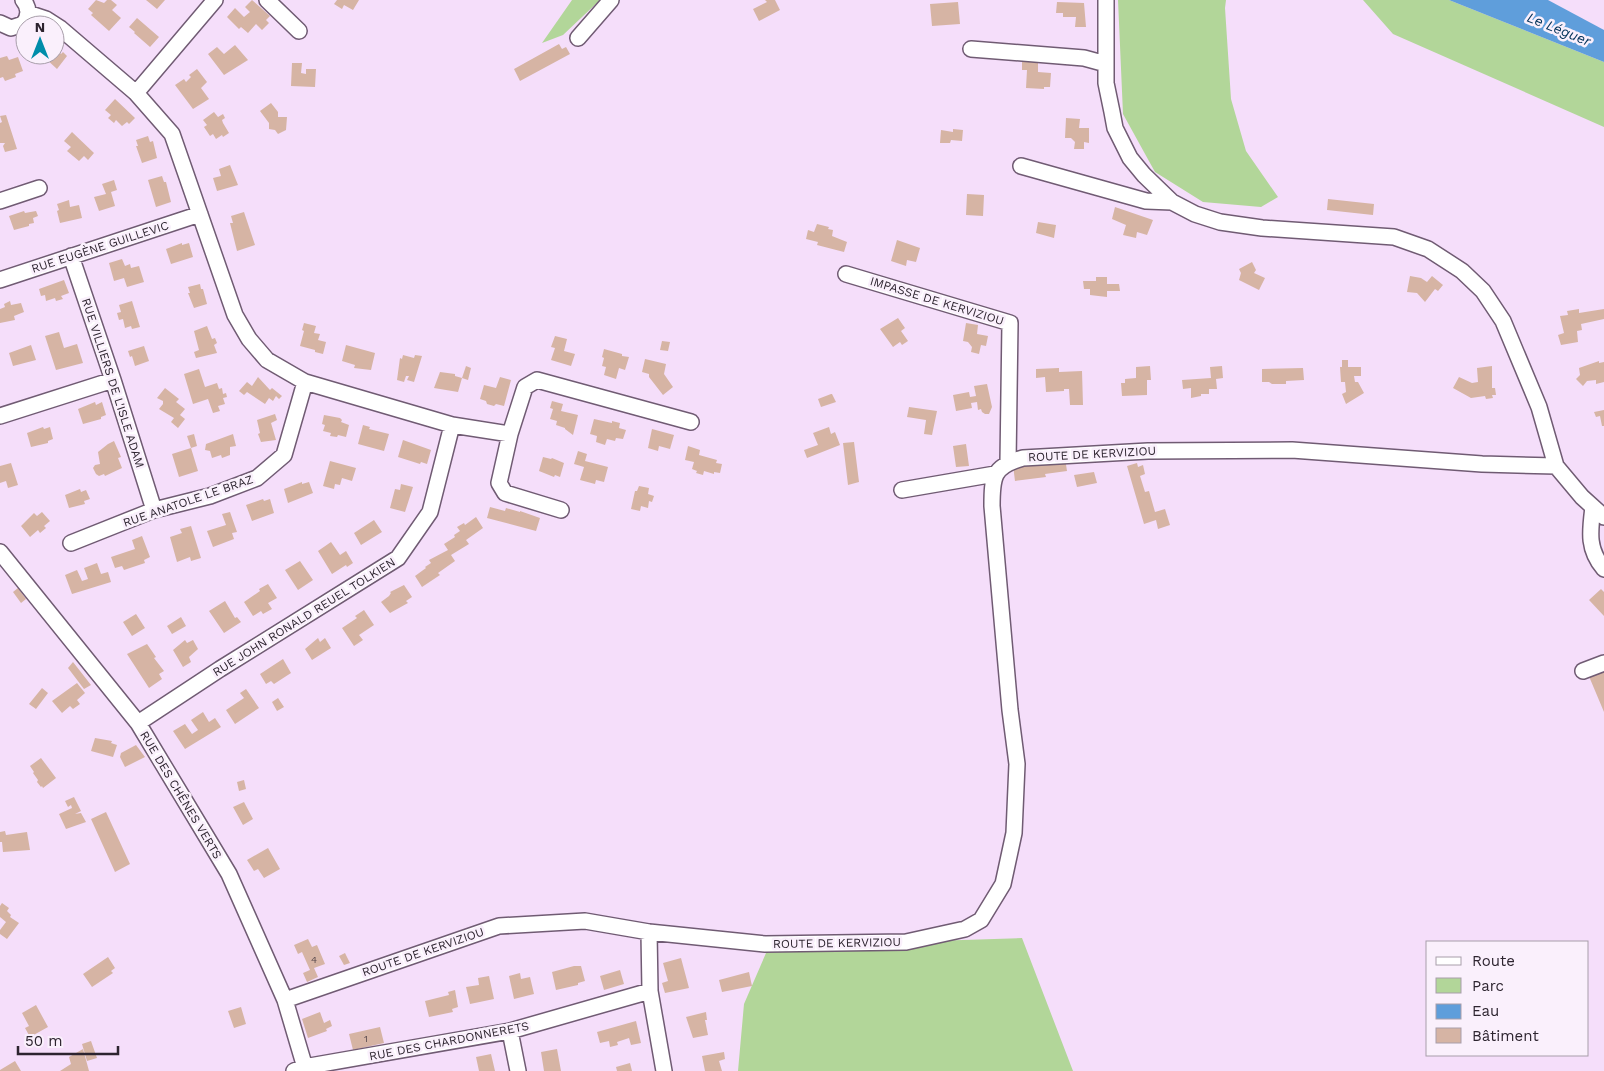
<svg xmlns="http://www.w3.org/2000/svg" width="1604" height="1071" viewBox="0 0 1604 1071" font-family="'Work Sans',sans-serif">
	<rect width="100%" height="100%" fill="#f5defa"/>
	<!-- green -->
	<path fill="#b2d699" d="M572 0H600L563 35 542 43Z
		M1118 0H1226L1225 8 1231 99 1246 151 1278 197 1261 207 1203 202 1155 172 1123 114Z
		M1363 0H1449L1604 62V127L1393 34Z
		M1022 938 1073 1071H738L744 1004 766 953 805 945Z"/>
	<!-- water -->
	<path fill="#5f9edb" d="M1449 0H1548L1604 30V62Z"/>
	<!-- building -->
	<path fill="#d6b4a4" d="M96 0 104 3 107 0H111L117 5 112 10 121 18 109 31 91 15 93 13 88 9Z
		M146 0H165L157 9Z
		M252 0 270 16 266 20 269 23 262 30 256 24 248 33 241 27 239 29 227 17 235 8 244 17 250 12 245 7Z
		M337 0H359L353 10 344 5 342 9 334 4Z
		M765 0H775L780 10 759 21 753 9 767 2Z
		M958 2 960 24 932 26 930 4Z
		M1057 2 1084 3 1086 27H1075L1076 17H1063V13H1056Z
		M137 18 159 37 150 47 134 33 135 32 129 27Z
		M559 44 562 49 566 47 570 54 520 81 514 69Z
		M235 45 248 60 224 75 208 54 217 47 224 54Z
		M55 48 61 54 63 52 67 56 57 69 45 58 48 55H55Z
		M7 56 9 60 18 57 23 71 15 74 16 77 5 81 3 77 0 78V58Z
		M1022 59 1038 60V72L1051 73 1050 87H1044V89L1026 88 1027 70H1022Z
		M292 63H302L301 73 306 74V69H316L315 87 291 86Z
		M197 69 207 82 201 88 209 99 193 109 175 85 184 79 186 82 191 77 189 75Z
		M115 99 135 118 129 124 127 122 122 126 116 120 114 123 108 118 111 115 105 110Z
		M271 103 278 112V117H287L286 130 278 134 275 130 269 129V123L260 111Z
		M214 112 218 117 223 114 225 118 222 120 223 123 229 133 223 137 222 135 216 139 213 134 210 136 204 127 207 125 203 120Z
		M6 115 17 149 5 152 3 146 5 143H0V123L2 122 0 116Z
		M1066 118 1080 119 1079 128H1089V143L1084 142V149H1074L1075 142 1071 138H1065Z
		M953 129 963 130 962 141 951 140 950 143H940L941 130 953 132Z
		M72 132 94 153 88 160 84 156 79 161 67 151 71 147 64 141Z
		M148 136 150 142 153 141 157 158 142 163 136 146H138L136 140Z
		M230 165 238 185 217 191 213 178 221 176 219 169Z
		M162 176 164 182H166L171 202 156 207 148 180Z
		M114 180 117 190 111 192 115 206 99 211 94 197 106 194 102 184Z
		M967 194 984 195 983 216 966 215Z
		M1328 199 1374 204 1373 215 1327 210Z
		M69 200 70 207 79 205 82 218 60 223 57 211 59 210 57 204Z
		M1115 207 1153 220 1147 235 1137 232 1136 238 1123 235 1126 225 1112 219Z
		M24 211 25 213 36 211 38 216 33 218 34 223 29 224V226L14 230 9 216Z
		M244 212 255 245 237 251 230 223H233L231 216Z
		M1038 222 1056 225 1054 238 1036 233Z
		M817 224 829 227 828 229 833 230 832 236 847 242 844 252 817 245 818 242 806 239 808 230 814 232Z
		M897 240 920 248 916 262 907 260 906 266 891 261Z
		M182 243V245L189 243 193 257 171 264 166 249Z
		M122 259 125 266 130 264 131 268 139 266 144 282 127 287 124 278 114 281 109 263Z
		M1252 262 1256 270 1254 273 1265 278 1259 290 1239 280 1241 273 1239 269Z
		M1410 276 1421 278 1427 282 1432 276 1443 285 1438 291 1435 289 1425 302 1417 293 1407 292Z
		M1096 277H1107V284H1119L1120 291H1107V297L1090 295V289H1084L1083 281H1096Z
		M64 280 69 293 61 296 63 299 56 301 55 298 46 301 45 295 41 296 39 289Z
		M200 284 201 289H203L207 304 194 308 188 293H190L188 287Z
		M10 301 11 305 21 303 24 312 14 316 15 320 0 323V309L5 307 4 304Z
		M132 301 140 327 132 329 131 326 125 328 123 319 119 320 117 313 121 312 119 305Z
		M1579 309V313L1604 309V319L1581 324 1582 330 1577 331 1578 342 1561 345 1558 335 1564 333 1560 316 1568 315 1567 311Z
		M898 318 905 328 901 331 908 341 902 345 900 342 893 347 880 329Z
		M304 323 316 326 314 333 320 334 318 340 326 342 323 354 315 352V350L300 346 304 331 302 330Z
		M966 323 978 325 977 334 988 336 986 346 981 345 979 354 971 352 972 347 968 342 963 341Z
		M207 326 212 339 215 338 217 343 214 345 217 353 196 358 194 352 199 350 194 331Z
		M59 332 64 348 77 344 83 363 56 370 45 336Z
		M555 336 567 339 564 351 575 354 571 366 551 360 555 348 551 347Z
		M662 341 670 342 668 351 660 350Z
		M31 345 36 360 13 366 9 353Z
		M346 345 375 353 371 370 354 368 355 365 342 361Z
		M144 346 149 361 135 366 132 356 130 357 128 351Z
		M604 349 622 354V356L629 357 625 370 619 368 616 379 604 375 606 367 602 366 604 358 602 357Z
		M403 355 414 358 415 355 422 356 414 382 407 380 409 376H406L404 382 397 380 400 358 402 359Z
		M645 359 666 364 664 374 673 387 663 395 649 377V374L642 372Z
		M1342 360H1348V367H1361V376H1354L1355 382H1358L1364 393 1346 404 1342 394 1346 392 1345 382H1341L1340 367H1342Z
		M1599 361V363L1604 362V382L1596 384V380L1587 381 1583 386 1576 379 1580 375 1579 368Z
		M466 366 471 368 468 380 462 378Z
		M1150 366 1151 380H1147V395L1122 396 1121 383H1125V379L1136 378V367Z
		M1222 366 1223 378 1216 379 1217 389H1209V394H1201V396L1191 398V388L1183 389 1182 380 1211 378 1210 367Z
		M1492 366V388H1495L1496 395H1492L1493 398 1486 399 1485 396 1471 398 1453 388 1459 377 1472 383 1478 382 1477 368Z
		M1059 368V372L1082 371 1083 405H1070L1069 389H1064V391L1046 392 1045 377 1036 378V369Z
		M1303 368 1304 380 1286 381V384H1272L1269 382H1262V369Z
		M199 369 205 387 217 383 219 389 222 388 223 394 226 393 227 397 223 398 225 404 218 406 220 411 213 413 208 399 193 404 184 374Z
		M440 372 455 374V376L462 378 458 392 434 388Z
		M258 377 270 390 272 388 282 396 279 399 276 396 273 401 269 398 265 404 247 392 244 395 239 391 247 382 252 386Z
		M500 377 511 380 504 406 496 404 494 406 487 404 486 401 480 399 484 385 496 388Z
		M987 384 992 407 989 414H985L982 412 981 409 978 410 977 402 971 403 972 408 956 411 953 395 969 392 970 397 976 396 974 386Z
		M165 388 179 399 176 402 185 409 180 415 185 419 178 428 171 422 174 418 159 409 163 404V401L157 398Z
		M831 394H832L836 402 821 407 818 399Z
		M552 401 563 404 561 411 578 415 573 435 565 429V428L556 425 557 421 550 419 553 409 550 408Z
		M95 402 96 405 102 402 106 415 101 417V419L83 424 78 409Z
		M909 407 937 411 932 435 924 434 926 420 907 417Z
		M1604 410V426H1602L1600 416 1596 417 1594 412Z
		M275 414 277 420 271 423 276 440 261 442 258 434 260 433 257 420Z
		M324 415 340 418 342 420 341 422 349 425 346 437 338 435 337 437 330 436 331 433 323 431 325 425 322 424Z
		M594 419 612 423V421L620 423 619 428 626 430 623 439 616 438 615 441 607 439 605 445 596 442 597 436 590 434Z
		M363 425 370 427 369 429 389 434 384 451 358 444Z
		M43 427 44 429 50 427 53 439 48 441V443L31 447 27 433Z
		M829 427 831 434 835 432 840 445 807 458 804 450 818 445 813 433Z
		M652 429 674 435 670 449 659 446 658 451 648 448Z
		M194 434 197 446 191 448 187 436Z
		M233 434 236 446 230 447V455L222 458 221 455 212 458 210 451 205 450 206 444Z
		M403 440 431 450 427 464 421 462 420 464 398 457Z
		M114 441 121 457 118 458 122 468 105 476 104 474 99 476 96 474 93 468 95 465 100 464 98 452 108 444Z
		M854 442 859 482 848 485 843 443Z
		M966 444 969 466 956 467 953 446Z
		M688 446 700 450 699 455 717 460 716 463 722 464 720 473 714 472V474L704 471 703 475 696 473 697 471 692 469 694 462 685 460Z
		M191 448 198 471 179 477 172 454Z
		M578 451 587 454 585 461 608 467 604 482 596 480 595 484 580 480 584 467 574 464Z
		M543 457 551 459 552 458 564 463 560 477 555 475 554 477 539 471Z
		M1065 458 1067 471 1045 474 1046 477 1015 481 1013 465Z
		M330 461 356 468 352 481 342 478 340 485 335 484 334 489 323 486Z
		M11 463 18 485 8 488 6 481 0 483V466Z
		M1137 463 1138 467 1143 465 1145 474 1140 476 1145 492 1149 491 1155 512 1165 509 1170 525 1158 529 1156 520 1144 524 1127 466Z
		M1094 472 1097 483 1077 487 1074 475Z
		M302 482V484L309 482 313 493 288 503 284 489Z
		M401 484 413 487 405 512 390 508 395 489 400 490Z
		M639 486 649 488 648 494 654 496 652 502 649 501 648 508 641 506 640 511 631 509 635 491H637Z
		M80 489 81 492 86 490 90 499 84 501 85 504 69 508 65 495Z
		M263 499 264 501 270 499 274 513 252 521 246 505Z
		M490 507 505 511 506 508 520 512V511L540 518 536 531 487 518Z
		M42 512 50 521 44 526 46 528 40 533 38 530 30 537 21 526 34 513 37 516Z
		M230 512 237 532 232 533 234 539 213 547 207 531 226 525 222 514Z
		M476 517 483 528 466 540 469 544 451 555 455 561 438 573 440 575 422 587 415 576 426 568 425 567 431 563 429 560 448 550 444 544 455 537 454 535 460 531 457 527 464 523 465 525Z
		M374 520 382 532 361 545 354 533Z
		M191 526 201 558 191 561 190 557 177 562 170 537 182 533 180 529Z
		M142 536 150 557 144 560 145 563 124 570 122 566 115 568 111 557 135 549 132 540Z
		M331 542 340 555 346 551 353 563 347 567 346 565 332 574 318 551Z
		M300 561 313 580 298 590 285 570Z
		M97 563 101 574 108 572 111 582 72 594 65 575 77 570 82 581 88 579 84 568Z
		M268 584 277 598 268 603 272 609 263 614 261 611 253 616 244 602 260 591 259 589Z
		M404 585 412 597 406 601 408 603 390 613 381 602 389 596 391 593 390 592Z
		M18 588 26 599 21 603 13 592Z
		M1601 589 1604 592V616L1589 600Z
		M225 601 235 618 237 617 241 622 224 633 209 611Z
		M364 610 374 625 359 635 363 640 354 646 342 628 357 618 355 616Z
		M136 614 145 628 132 636 123 622Z
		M181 617 186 626 172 634 167 626Z
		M318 638 320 642 325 638 331 648 312 660 305 649Z
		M185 640 187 643 193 640 198 649 189 657 191 662 183 667 173 650Z
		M147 644 156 657 154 658 164 671 159 674 162 679 149 688 127 654Z
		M283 659 291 673 274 684 271 681 266 684 260 674Z
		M73 662 91 685 84 689 68 668Z
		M1604 670V712L1588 674Z
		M77 683 85 693 77 700 80 704 73 709 70 706 62 713 52 701Z
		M42 688 48 693 36 709 29 704Z
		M246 689 259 708 235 724 226 710 244 698 240 693Z
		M278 698 284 707 277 711 272 702Z
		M203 712 209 722 215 718 221 727 185 749 173 731 185 724 192 734 198 730 191 720Z
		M95 738 112 741 111 743 117 745 113 757 91 751Z
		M136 745 145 757 125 767 120 757 121 753Z
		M41 758 56 778 43 788 42 786 41 787 37 782 38 780 33 773 34 772 30 766Z
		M244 780 246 789 239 791 237 782Z
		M74 797 81 811 75 814 81 813 86 822 66 829 59 814 72 808 71 805 68 807 65 801Z
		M244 802 253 819 243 825 233 807Z
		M106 812 130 864 115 872 91 819Z
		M5 831 6 835 27 832 30 850 3 852 2 842H0V832Z
		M268 848 280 869 264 878 258 869 254 871 247 860Z
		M2 903 9 908 7 911 11 915 10 917 19 923 7 939 0 934V930L6 922 0 917V906Z
		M308 939 312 947 317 945 325 964 314 968 318 977 307 982 303 973 310 970 302 952 298 954 294 945Z
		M345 953 350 963 344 965 339 956Z
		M108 957 115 968 111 971 113 973 92 987 83 974Z
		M681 958 689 988 665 993 662 983 668 981 663 963Z
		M574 966H581L585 981 578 983V985L556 990 552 972Z
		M620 970 624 984 604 990 600 976Z
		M749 972 752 986 722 992 719 980Z
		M520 973 521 979 530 977 534 994 514 999 509 976Z
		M489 976 494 999 470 1004 466 987 479 985 478 978Z
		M455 990 458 1007 452 1009 453 1012 429 1017 425 1001 449 995 448 992Z
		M36 1005 48 1027 30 1037 25 1028 29 1026 22 1013Z
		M241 1007 246 1024 234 1028 228 1011Z
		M320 1012 324 1023 330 1020 332 1026 326 1029 327 1031 308 1038 302 1019Z
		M706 1012 707 1020H705L708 1035 693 1038 686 1017Z
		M636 1021 641 1043 631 1045 629 1038 617 1042 618 1045 610 1047 609 1041 600 1043 597 1032Z
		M380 1027 384 1043 353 1050 349 1034Z
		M91 1041 97 1058 87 1061 82 1044Z
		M83 1049 89 1071H60L71 1064 69 1057Z
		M557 1049 561 1071H544L541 1052Z
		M724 1052 725 1059 719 1061 722 1071H705L702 1056Z
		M491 1054 495 1071H479L476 1057Z
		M15 1061 21 1071H0V1070Z
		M630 1063 632 1071H617L616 1067Z"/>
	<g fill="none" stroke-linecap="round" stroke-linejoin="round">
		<defs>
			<path id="minor" d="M267 0 299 31
				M1106 0V83L1112 112 1115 128 1130 158 1144 175 1172 202 1195 214 1220 222 1262 228 1394 237 1428 249 1462 271 1483 291 1503 321 1539 407 1556 466 1582 497 1604 517
				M28 13 46 19 60 28 136 93 172 134 235 315 249 339 267 360 305 382 452 425 430 512 398 558 220 669 138 723
				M0 23 11 28 23 24C29 17 30 8 23 0
				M578 38 611 0
				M971 49 1084 58 1106 64
				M136 93 215 0
				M1021 166 1146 201 1172 202
				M0 201 39 188
				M71 256 113 380 154 510
				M846 274 1010 323 1008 462
				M0 280 200 214
				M0 416 113 380
				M452 425 510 434
				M902 490 995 474
				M1593 507C1590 531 1587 549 1604 569
				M561 510 505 493 499 483 510 434 525 387 537 380 691 422
				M71 543 154 510 210 496 257 478 284 455 305 382
				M0 552 138 723 229 874 285 1000 306 1071
				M1583 671 1604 663
				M649 932 650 991 664 1071
				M285 1000 499 926 585 921 649 932 765 944 906 942 965 929 981 920 1003 884 1014 833 1017 764 1010 710 992 506C992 477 993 466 1023 458L1148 451 1292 450 1482 464 1556 466
				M510 1031 518 1071
				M294 1071 304 1067 510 1031 650 991"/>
		</defs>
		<!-- minor casing -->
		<use href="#minor" stroke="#705b73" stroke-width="18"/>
		<!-- minor -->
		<use href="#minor" stroke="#fff" stroke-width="15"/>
	</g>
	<g text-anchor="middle" stroke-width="5" stroke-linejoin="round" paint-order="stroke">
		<!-- number labels -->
		<g font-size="10" fill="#57484c">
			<text x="314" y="963">4</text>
			<text x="366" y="1042">1</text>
		</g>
		<!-- street labels -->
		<g font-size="12" fill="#2d242f" stroke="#faf0fc">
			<text transform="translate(100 247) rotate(-18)" y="4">RUE EUGÈNE GUILLEVIC</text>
			<text transform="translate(937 301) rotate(17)" y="4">IMPASSE DE KERVIZIOU</text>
			<text transform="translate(113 383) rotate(72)" y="4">RUE VILLIERS DE L'ISLE ADAM</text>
			<text transform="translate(1092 454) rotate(-3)" y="4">ROUTE DE KERVIZIOU</text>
			<text transform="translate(188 501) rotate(-19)" y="4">RUE ANATOLE LE BRAZ</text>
			<text transform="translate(304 617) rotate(-32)" y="4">RUE JOHN RONALD REUEL TOLKIEN</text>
			<text transform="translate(181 795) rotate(59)" y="4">RUE DES CHÊNES VERTS</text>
			<text transform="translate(837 943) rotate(-1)" y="4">ROUTE DE KERVIZIOU</text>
			<text transform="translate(423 952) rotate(-19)" y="4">ROUTE DE KERVIZIOU</text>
			<text transform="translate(449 1041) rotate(-11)" y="4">RUE DES CHARDONNERETS</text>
		</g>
		<!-- water labels -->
		<g font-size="14" font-style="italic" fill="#003158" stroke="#faf0fc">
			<text transform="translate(1559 29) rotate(22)" y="5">Le Léguer</text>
		</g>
	</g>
	<!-- legend -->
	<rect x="1426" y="941" width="162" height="115" fill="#faf0fc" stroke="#a89eaa"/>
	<rect x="1436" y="957" width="25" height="8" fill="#ffffff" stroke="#a89eaa"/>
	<text x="1472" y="966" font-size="15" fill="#2d242f">Route</text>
	<rect x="1436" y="978" width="25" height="15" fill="#b2d699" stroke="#a89eaa"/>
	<text x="1472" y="991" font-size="15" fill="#2d242f">Parc</text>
	<rect x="1436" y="1004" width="25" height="15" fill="#5f9edb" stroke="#a89eaa"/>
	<text x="1472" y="1016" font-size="15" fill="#2d242f">Eau</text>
	<rect x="1436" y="1028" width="25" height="15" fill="#d6b4a4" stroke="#a89eaa"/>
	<text x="1472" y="1041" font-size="15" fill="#2d242f">Bâtiment</text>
	<!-- north arrow -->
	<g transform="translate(40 40)"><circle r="24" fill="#faf0fc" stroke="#a89eaa"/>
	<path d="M0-4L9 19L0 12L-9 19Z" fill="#008daa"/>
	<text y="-8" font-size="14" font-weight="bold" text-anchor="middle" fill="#2d242f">N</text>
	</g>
	<!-- scale -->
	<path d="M18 1046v8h100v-8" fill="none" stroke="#2d242f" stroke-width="2.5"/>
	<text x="25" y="1046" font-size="15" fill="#2d242f" stroke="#faf0fc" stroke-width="4" paint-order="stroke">50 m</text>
</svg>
